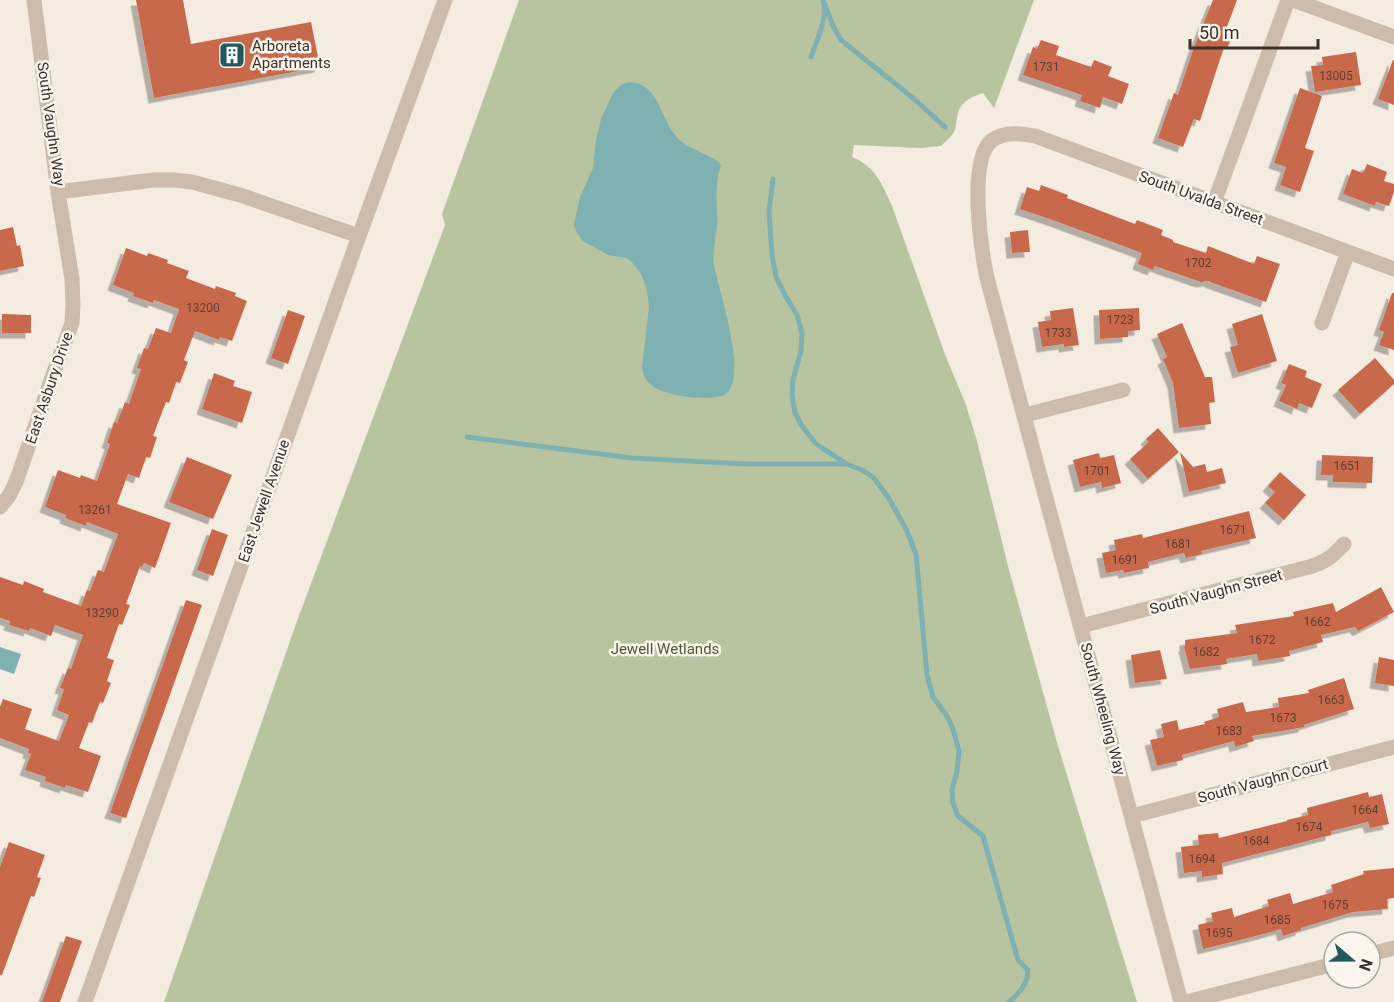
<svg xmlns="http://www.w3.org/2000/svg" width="1394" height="1002" viewBox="0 0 1394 1002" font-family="Roboto,sans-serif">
	<defs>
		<filter id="shadow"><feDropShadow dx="-5.5" dy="5.5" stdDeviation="0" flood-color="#0004"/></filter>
	</defs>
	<rect width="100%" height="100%" fill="#f4ebe1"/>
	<!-- green -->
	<path fill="#b8c4a0" d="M519 0H1034L994 108 983 93C973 96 961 101 958 113 956 119 957 125 954 132 951 137 945 142 941 146L920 148 854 145 852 157C876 167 882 184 892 206L946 357 966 405 977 441 1009 570 1058 746 1137 1002H164L296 624 445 225 442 214Z"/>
	<!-- water -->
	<path fill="#7fb0b2" d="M629 82C658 83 660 116 675 135 687 151 714 154 721 165 716 179 716 196 717 211 717 215 718 220 717 225 716 238 712 253 714 266 720 293 743 363 731 387 729 392 726 395 721 396 705 401 663 396 650 384 645 380 644 375 642 368L649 307 647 290 641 274 631 261 626 258 608 255 583 241 577 233 574 225 580 197 593 168 596 140 601 119 613 93 621 85Z
		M0 647 21 654 14 674 0 669Z"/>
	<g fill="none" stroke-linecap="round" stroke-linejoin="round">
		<!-- stream -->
		<path stroke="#7fb0b2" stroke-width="5" d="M825 4 832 24 841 40 913 98 945 127
			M811 57C817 40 828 18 823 0
			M773 179 769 211 772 255 776 277 785 295 797 315 802 333 801 351 793 380 792 395 795 413 802 426 816 444 847 464 862 470 873 477 888 497 906 529 916 554 927 675 933 697 947 716 953 729 959 751 957 771 952 790 953 803 958 816 983 836 1014 946 1018 960 1028 970C1028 984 1019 994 1009 1002
			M467 437 632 458 746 464H845"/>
	</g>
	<!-- building -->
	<path fill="#c8694b" filter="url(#shadow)" d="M136 0H183L191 44 311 22 320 67 154 98Z
		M1213 0H1237L1225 32 1233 34 1227 49 1224 47 1200 121 1194 119 1183 147 1158 138 1174 93 1178 95 1193 50Z
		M1041 40 1059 46 1056 55 1091 67 1094 60 1112 67 1108 76 1129 84 1122 104 1103 97 1100 108 1080 101 1082 95 1023 75 1033 47 1037 49Z
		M1356 52 1361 85 1315 92 1311 66 1323 65 1322 57Z
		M1393 60H1394V105L1378 99Z
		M1300 88 1322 96 1305 148 1314 151 1300 192 1280 185 1286 167 1274 163Z
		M1367 164 1387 172 1384 181 1394 184V192L1389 206 1376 202 1375 206 1343 194 1352 169 1363 173Z
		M1041 185 1068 195 1067 198 1135 224 1137 220 1163 230 1161 235 1173 240V242L1206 253 1208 246 1254 264 1257 256 1280 264 1266 302 1210 282V281L1201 282 1155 266 1153 270 1138 264 1142 253 1058 222 1020 209 1027 187 1039 191Z
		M13 227 17 246 20 245 24 266 0 271V230Z
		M1028 230 1030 252 1012 253 1010 232Z
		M126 248 147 256 148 253 168 260 167 263 189 271 186 278 215 289 216 286 236 293 235 296 247 301 232 341 220 337 219 340 195 331 184 360 188 362 180 383 176 382 169 403 166 402 153 436 157 437 150 458 146 457 139 478 128 474 117 504 171 523 155 568 144 563 142 567 140 566 126 604 130 605 122 625 119 624 107 658 114 660 107 681 111 683 103 703 100 702 92 723 89 722 79 748 101 756 88 792 66 785 65 788 45 781 46 777 25 770 31 754 28 753 29 749 0 738V707L3 699 32 709 25 729 59 741 69 715 57 710 64 689 60 688 68 668 71 669 83 635 55 625 51 636 30 628 29 631 9 625 10 621 0 618V577L23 585 24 581 44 589 43 592 81 606 87 590 90 591 98 570 104 572 118 534 87 522 86 526 65 518 66 515 45 507 58 470 80 478 81 475 97 481 110 444 107 443 114 422 117 423 125 402 129 404 141 369 137 368 144 348 148 349 156 328 171 333 179 309 154 300 153 303 133 296 134 293 113 285Z
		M1392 293H1394V350L1379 345 1384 332 1379 330Z
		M1073 308 1079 345 1064 347V344L1042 347 1038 322 1051 320 1050 311Z
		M1139 308 1140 330 1128 331V337L1100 339 1099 310Z
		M288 310 305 316 288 364 271 358Z
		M2 314 31 315V333H2Z
		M1262 314 1277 361 1238 373 1230 347 1238 345 1232 324Z
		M1182 323 1205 377H1212L1215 402 1209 403 1211 424 1179 428 1173 383 1163 359 1167 357 1157 334Z
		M1375 358 1394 380V384L1360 414 1338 390Z
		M1289 364 1307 371 1305 377 1322 384 1312 408 1299 403 1297 409 1279 401 1286 385 1281 383Z
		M214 373 235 381 233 386 252 392 242 423 202 409Z
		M1158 428 1179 452 1148 479 1130 459 1149 442 1146 439Z
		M1180 452 1193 467 1205 464 1207 472 1222 468 1226 483 1189 492Z
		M1099 453 1100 458 1114 455 1121 483 1102 488 1101 482 1080 487 1073 460Z
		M1322 455 1373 457 1372 483 1333 482V475H1321Z
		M187 457 232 475 213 519 169 502Z
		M1280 472 1306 495 1284 520 1265 503 1275 492 1268 486Z
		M1249 511 1256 538 1201 551 1202 554 1186 558 1184 553 1148 562 1149 568 1124 573 1123 570 1106 573 1102 553 1116 550 1114 540 1142 534 1143 538Z
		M212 529 228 535 213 576 197 570Z
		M1381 587 1394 612 1358 631 1355 627 1321 635 1323 642 1289 651 1290 656 1258 661 1257 654 1226 659 1227 664 1190 669 1184 647 1185 646V640L1237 633 1235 625 1294 616 1293 612 1333 603 1336 612Z
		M186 600 202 605 126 818 110 813Z
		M1160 650 1167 679 1135 683 1131 655Z
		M1379 657 1394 660V686L1375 683Z
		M1344 678 1354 709 1304 725V727L1252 736 1254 741 1235 747 1234 741 1182 755 1183 760 1157 766 1150 740 1164 737 1161 724 1177 720 1179 730 1205 724 1204 722 1219 717 1217 709 1243 702 1246 712 1279 707 1278 698 1309 693 1308 690Z
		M1368 792 1369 797 1382 794 1389 824 1370 828 1368 822 1331 831V835L1222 863 1223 874 1202 877V871L1184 873 1181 847 1199 845 1198 835 1218 833 1219 838 1287 821V820L1308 815 1307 808Z
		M9 842 45 855 37 877 41 878 34 897 31 896 2 975H0V867Z
		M1394 868V898L1387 899 1388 909 1353 912 1301 928V930L1283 936 1281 929 1260 935 1203 949 1198 925 1213 921 1211 913 1232 908 1234 917 1269 906 1267 900 1290 893 1293 904 1333 892 1331 885 1364 874 1363 871Z
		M66 936 82 941 60 1002H42Z"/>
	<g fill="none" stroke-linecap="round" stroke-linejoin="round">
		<!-- minor -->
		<path stroke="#cdbbac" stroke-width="15" d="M1293 0 1394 37
			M58 192 153 180H175L192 182 240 195 359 236
			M1214 203 1288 0
			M1322 323 1348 252
			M1025 415 1123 390
			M0 507 9 496 16 482 54 372 68 334 72 323 73 305 72 279 58 192 34 0
			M1081 626 1309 567C1326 562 1332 557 1344 544
			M1132 816 1394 747
			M1370 954 1394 948
			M85 1002 359 236 445 0
			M1181 1002 987 278C981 250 968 162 991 141 1003 131 1021 133 1035 136L1394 269
			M1186 1002 1334 964"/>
	</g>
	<!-- icons -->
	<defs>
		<symbol id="building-square" viewBox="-11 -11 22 22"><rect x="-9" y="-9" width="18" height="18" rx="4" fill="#1f5a5e" stroke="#fbf5ee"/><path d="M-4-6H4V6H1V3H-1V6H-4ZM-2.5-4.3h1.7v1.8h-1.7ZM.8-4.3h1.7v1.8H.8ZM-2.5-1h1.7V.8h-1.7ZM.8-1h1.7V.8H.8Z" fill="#fff"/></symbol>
	</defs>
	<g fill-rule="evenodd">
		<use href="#building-square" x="217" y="40" width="30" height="30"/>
	</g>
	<g text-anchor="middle" stroke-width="5" stroke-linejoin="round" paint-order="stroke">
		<!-- number labels -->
		<g font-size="12" fill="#5e3e33">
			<text x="1046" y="71">1731</text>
			<text x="1336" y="80">13005</text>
			<text x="1198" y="267">1702</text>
			<text x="203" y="312">13200</text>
			<text x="1120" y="324">1723</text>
			<text x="1058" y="337">1733</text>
			<text x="1347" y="470">1651</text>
			<text x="1097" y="475">1701</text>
			<text x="95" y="514">13261</text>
			<text x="1233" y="534">1671</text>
			<text x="1178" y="548">1681</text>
			<text x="1125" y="564">1691</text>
			<text x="102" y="617">13290</text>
			<text x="1317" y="626">1662</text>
			<text x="1262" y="644">1672</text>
			<text x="1206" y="656">1682</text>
			<text x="1331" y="704">1663</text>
			<text x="1283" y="722">1673</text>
			<text x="1229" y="735">1683</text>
			<text x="1365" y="814">1664</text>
			<text x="1309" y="831">1674</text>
			<text x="1256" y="845">1684</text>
			<text x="1202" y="863">1694</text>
			<text x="1335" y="909">1675</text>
			<text x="1277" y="924">1685</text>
			<text x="1219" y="937">1695</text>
		</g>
		<!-- poi labels -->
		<g font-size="15" fill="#3b302b" stroke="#fbf5ee" text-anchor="start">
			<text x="252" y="51">Arboreta<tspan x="252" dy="17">Apartments</tspan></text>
		</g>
		<!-- street labels -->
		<g font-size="15" fill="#3b302b" stroke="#fbf5ee">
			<text transform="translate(51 124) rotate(82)" y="5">South Vaughn Way</text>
			<text transform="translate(1201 198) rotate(20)" y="5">South Uvalda Street</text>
			<text transform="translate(49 388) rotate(-71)" y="5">East Asbury Drive</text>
			<text transform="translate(264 501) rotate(-71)" y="5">East Jewell Avenue</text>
			<text transform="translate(1216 592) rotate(-15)" y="5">South Vaughn Street</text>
			<text transform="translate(1103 709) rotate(75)" y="5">South Wheeling Way</text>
			<text transform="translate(1263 781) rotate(-15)" y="5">South Vaughn Court</text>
		</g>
		<!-- park labels -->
		<g font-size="15" fill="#4a5a2e" stroke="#fbf5ee">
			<text x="665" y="654">Jewell Wetlands</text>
		</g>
	</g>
	<!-- north arrow -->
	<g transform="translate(1352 960) rotate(110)"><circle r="28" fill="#fbf5ee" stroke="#aea6a0" stroke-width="1.5"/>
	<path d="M0-4.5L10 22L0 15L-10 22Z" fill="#1f5a5e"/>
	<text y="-9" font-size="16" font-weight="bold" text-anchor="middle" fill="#3b302b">N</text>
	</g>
	<!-- scale -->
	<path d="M1190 39v9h128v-9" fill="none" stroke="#3b302b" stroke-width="3"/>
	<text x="1199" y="39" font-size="18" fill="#3b302b" stroke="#fbf5ee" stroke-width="4.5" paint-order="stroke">50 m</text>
</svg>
